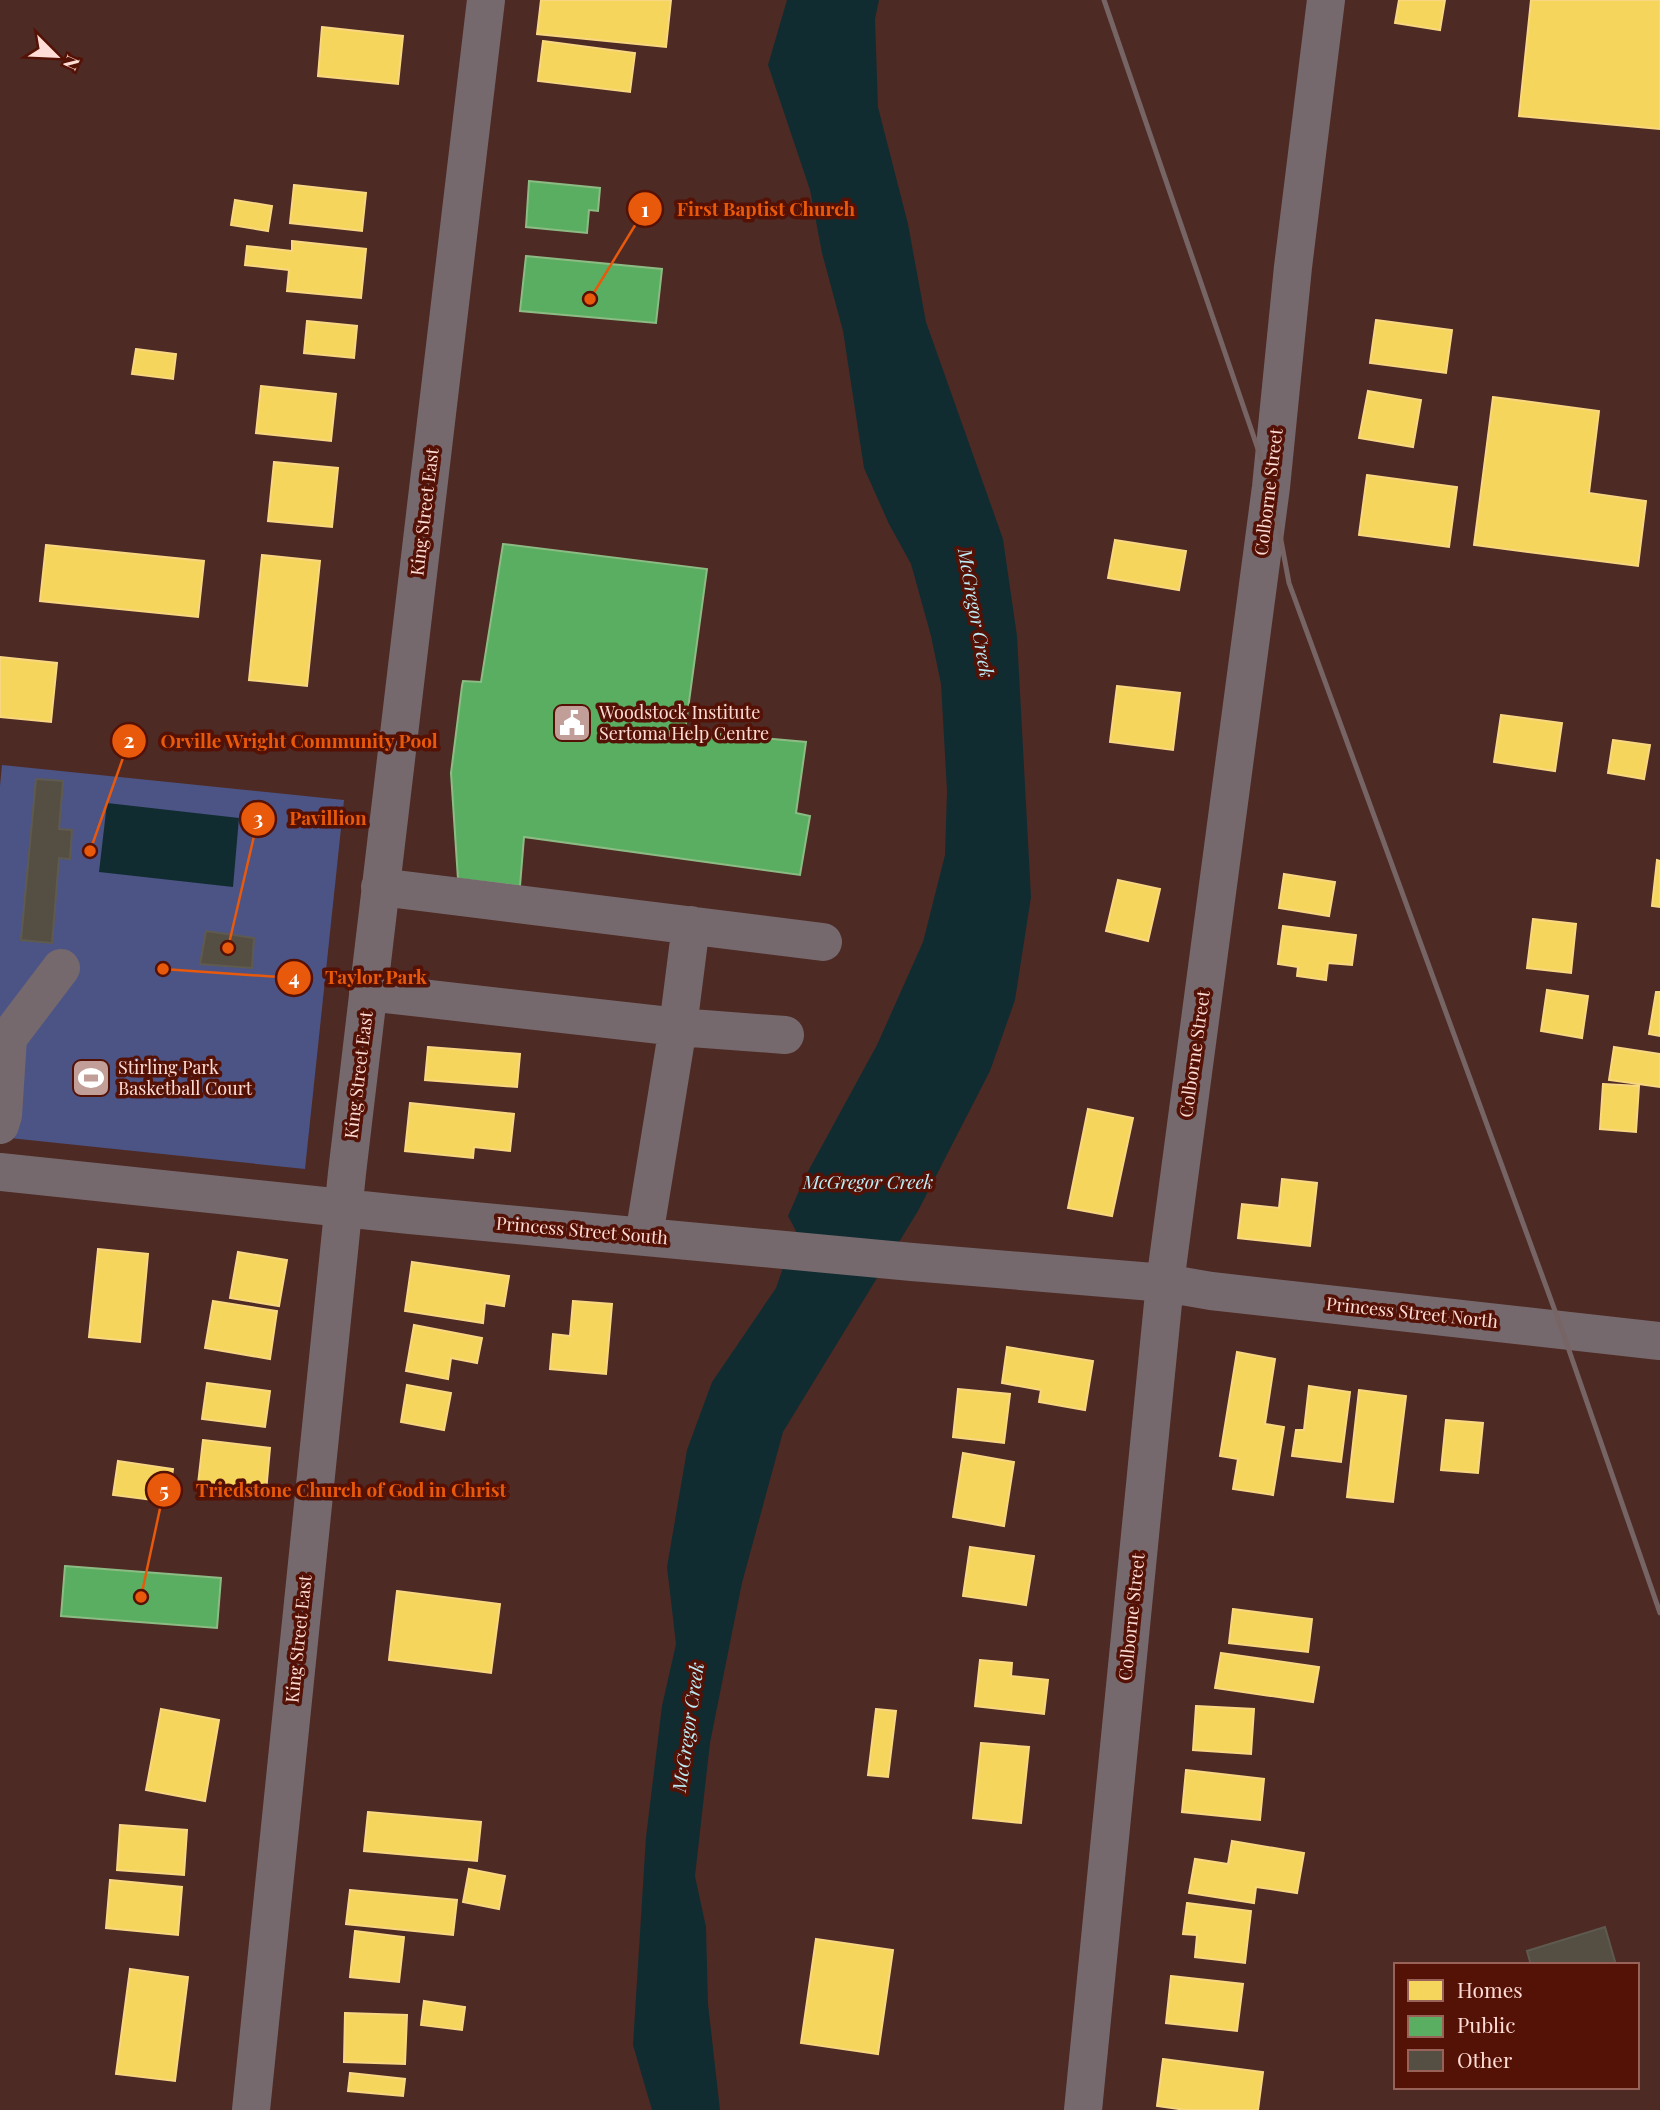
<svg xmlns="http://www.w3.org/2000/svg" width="1660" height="2110" viewBox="0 0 1660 2110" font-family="'Playfair Display',serif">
	<rect width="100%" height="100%" fill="#4e2a24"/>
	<!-- green -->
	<path fill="#4c5485" d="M2 765 344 800 305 1169 0 1137V786Z"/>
	<!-- water -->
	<path fill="#112c31" d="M787 0H879L875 19 878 107 908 224 926 322 1003 539 1017 636 1031 897 1015 1000 990 1071 918 1211 783 1432 742 1583 710 1743 695 1876 706 1927 708 2004 720 2110H652L633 2045 646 1837 662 1706 676 1644 667 1567 687 1450 712 1382 776 1288 796 1231 788 1216 806 1175 877 1045 923 942 945 855 947 791 941 684 931 636 911 564 889 524 864 468 843 331 822 253 810 190 768 65Z
		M107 803 239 818 233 887 99 872Z"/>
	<!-- homes -->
	<path fill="#f6d55c" stroke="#f9d780" stroke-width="2" d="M541 0H671L666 47 537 34Z
		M1399 0H1445L1440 30 1395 23Z
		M1531 0H1660V129L1519 116Z
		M322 27 403 36 398 84 318 76Z
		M543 41 635 53 630 92 538 81Z
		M294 185 366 193 362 231 290 223Z
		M235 200 272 206 268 231 231 225Z
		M292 241 366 249 361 298 287 291 289 270 245 265 247 246 292 251Z
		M1376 320 1452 330 1446 373 1370 363Z
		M307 321 357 326 354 358 304 353Z
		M136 349 176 354 173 379 132 374Z
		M261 386 336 394 331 441 256 433Z
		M1368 391 1421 400 1413 447 1359 438Z
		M1493 397 1599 411 1589 493 1646 501 1638 566 1474 545Z
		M274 462 338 468 332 527 268 521Z
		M1367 475 1457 487 1449 547 1359 535Z
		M1115 540 1186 551 1179 590 1108 578Z
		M46 545 204 561 198 617 40 601Z
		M262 555 320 561 307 686 249 680Z
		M0 657 57 663 51 722 0 717Z
		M1117 686 1180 693 1173 750 1110 742Z
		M1501 715 1562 723 1555 771 1494 762Z
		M1613 740 1650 745 1644 779 1608 773Z
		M1657 860 1660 861V907L1652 906Z
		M1284 874 1335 882 1329 916 1279 908Z
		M1118 880 1160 889 1148 941 1106 931Z
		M1533 919 1576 924 1571 973 1527 968Z
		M1283 926 1356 935 1352 965 1328 963 1326 980 1297 976 1298 967 1278 964Z
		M1547 990 1588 996 1582 1038 1541 1031Z
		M1656 992H1660V1036L1649 1034Z
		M428 1047 520 1054 517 1087 425 1080Z
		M1614 1047 1660 1054V1087L1609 1080Z
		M1603 1084 1639 1086 1636 1132 1600 1129Z
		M410 1103 514 1114 510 1151 474 1147 473 1158 405 1151Z
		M1088 1109 1133 1118 1112 1216 1068 1208Z
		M1282 1179 1317 1183 1310 1246 1238 1238 1242 1204 1279 1208Z
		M98 1249 148 1254 140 1342 89 1337Z
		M238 1252 287 1260 279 1306 230 1298Z
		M412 1262 509 1276 504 1306 485 1303 483 1323 405 1311Z
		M213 1301 277 1311 270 1359 205 1348Z
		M573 1301 612 1304 606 1374 550 1369 553 1334 570 1336Z
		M414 1325 482 1338 477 1363 451 1358 448 1379 406 1371Z
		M1007 1347 1093 1361 1085 1410 1039 1402 1041 1390 1002 1383Z
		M1237 1352 1275 1359 1265 1424 1284 1427 1273 1495 1233 1489 1238 1459 1220 1456Z
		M207 1383 270 1391 265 1427 202 1419Z
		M407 1385 451 1393 444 1430 401 1422Z
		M1309 1386 1350 1392 1341 1462 1292 1456 1296 1430H1304Z
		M958 1389 1010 1394 1004 1443 953 1437Z
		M1359 1390 1406 1396 1393 1502 1347 1497Z
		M1446 1420 1483 1423 1478 1473 1441 1470Z
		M203 1440 270 1448 266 1492 198 1484Z
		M963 1453 1014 1462 1004 1526 953 1517Z
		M118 1461 173 1469 168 1502 113 1495Z
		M970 1547 1034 1556 1026 1605 963 1596Z
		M397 1591 500 1604 491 1673 389 1660Z
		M1233 1609 1312 1619 1308 1652 1229 1643Z
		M1221 1653 1319 1667 1313 1702 1215 1688Z
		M980 1660 1012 1663 1011 1676 1048 1680 1044 1714 975 1706Z
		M1196 1706 1254 1709 1251 1754 1193 1750Z
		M161 1709 219 1720 205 1801 146 1790Z
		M876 1709 896 1711 888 1777 868 1775Z
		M981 1743 1029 1747 1021 1823 973 1818Z
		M1186 1770 1264 1779 1260 1820 1182 1812Z
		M368 1812 481 1822 477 1861 364 1851Z
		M120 1825 187 1830 184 1875 117 1870Z
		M1232 1841 1304 1853 1297 1893 1256 1887 1254 1903 1189 1893 1195 1859 1228 1864Z
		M469 1869 505 1876 499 1909 463 1902Z
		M110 1880 182 1887 178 1935 106 1928Z
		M350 1890 457 1900 453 1935 346 1924Z
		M1187 1903 1251 1911 1245 1963 1195 1957 1197 1935 1183 1934Z
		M355 1931 404 1937 399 1982 350 1977Z
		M816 1939 893 1950 878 2054 801 2043Z
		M130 1969 188 1977 175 2081 116 2074Z
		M1171 1976 1243 1984 1237 2031 1166 2023Z
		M424 2001 465 2007 462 2030 421 2025Z
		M345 2013 407 2015 405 2064 344 2062Z
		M1163 2059 1263 2072 1258 2110H1186L1157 2106Z
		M350 2073 405 2079 403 2096 348 2091Z"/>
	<!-- public -->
	<path fill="#5aae61" stroke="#8cbc84" stroke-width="2" d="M529 181 600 188 598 211 589 210 587 233 526 227Z
		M526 256 662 269 656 323 520 311Z
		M503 544 707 569 685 731 806 742 796 813 810 816 800 875 524 837 520 886 458 879 451 773 462 686 463 681 481 682Z
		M65 1566 221 1578 217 1628 61 1616Z"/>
	<!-- building -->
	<path fill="#544e43" stroke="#5f5a4f" stroke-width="2" d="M36 779 63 781 59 829 72 830 70 859 59 858 52 943 21 940Z
		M206 931 254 938 252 968 200 964Z
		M1605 1927 1616 1965H1531L1527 1951Z"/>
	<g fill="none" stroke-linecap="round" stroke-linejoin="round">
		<!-- minor -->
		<path stroke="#76696e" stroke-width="38" d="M380 887 823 942
			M368 992 678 1027 691 925
			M0 1125 3 1115 8 1038 61 968
			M0 1172 410 1215 912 1262 1165 1283 1211 1291 1660 1341
			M644 1236 678 1027 785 1035
			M251 2110 347 1173 486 0
			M1083 2110 1165 1283 1271 487 1293 267 1326 0"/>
		<!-- rail -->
		<path stroke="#776565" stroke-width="5" d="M1104 0 1271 487 1289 583 1562 1330 1660 1613"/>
	</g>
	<!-- icons -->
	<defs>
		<symbol id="civic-square" viewBox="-11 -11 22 22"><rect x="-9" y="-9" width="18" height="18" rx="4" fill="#c19e97" stroke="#541106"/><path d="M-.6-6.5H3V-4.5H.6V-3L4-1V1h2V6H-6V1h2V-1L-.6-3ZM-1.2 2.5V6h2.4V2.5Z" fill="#fff"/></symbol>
		<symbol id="stadium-square" viewBox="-11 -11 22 22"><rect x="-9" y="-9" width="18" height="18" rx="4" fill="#c19e97" stroke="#541106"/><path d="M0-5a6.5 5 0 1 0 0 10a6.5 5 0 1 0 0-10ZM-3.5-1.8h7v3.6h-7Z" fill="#fff"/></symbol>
	</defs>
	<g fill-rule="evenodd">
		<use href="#civic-square" x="550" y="701" width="44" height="44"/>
		<use href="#stadium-square" x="69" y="1056" width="44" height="44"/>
	</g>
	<g text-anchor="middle" stroke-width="7" stroke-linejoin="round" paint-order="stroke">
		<!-- street labels -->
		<g font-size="18" fill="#ffdcd5" stroke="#541106">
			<text transform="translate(1269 492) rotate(-83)" y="6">Colborne Street</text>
			<text transform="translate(425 512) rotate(-83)" y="6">King Street East</text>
			<text transform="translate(1195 1054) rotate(-82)" y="6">Colborne Street</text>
			<text transform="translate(359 1075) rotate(-83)" y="6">King Street East</text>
			<text transform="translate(582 1231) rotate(5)" y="6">Princess Street South</text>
			<text transform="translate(1412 1313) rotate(6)" y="6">Princess Street North</text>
			<text transform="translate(1132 1617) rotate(-84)" y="6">Colborne Street</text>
			<text transform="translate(299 1639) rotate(-84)" y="6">King Street East</text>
		</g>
		<!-- poi labels -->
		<g font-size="18" fill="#ffdcd5" stroke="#541106" text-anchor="start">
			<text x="599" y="719">Woodstock Institute<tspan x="599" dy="21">Sertoma Help Centre</tspan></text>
			<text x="118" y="1074">Stirling Park<tspan x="118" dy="21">Basketball Court</tspan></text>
		</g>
		<!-- water labels -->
		<g font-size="19" font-style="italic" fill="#bcecf6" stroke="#541106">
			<text transform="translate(976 613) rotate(80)" y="7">McGregor Creek</text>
			<text x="868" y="1189">McGregor Creek</text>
			<text transform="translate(688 1727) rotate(-82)" y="7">McGregor Creek</text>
		</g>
	</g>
	<!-- callouts -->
	<path fill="none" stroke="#e8590c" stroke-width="2.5" d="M590 299L645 209M90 851L129 741M228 948L258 819M163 969L294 978M141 1597L164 1490"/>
	<g fill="#e8590c" stroke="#541106" stroke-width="2.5">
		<circle cx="590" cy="299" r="7"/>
		<circle cx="90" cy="851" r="7"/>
		<circle cx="228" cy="948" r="7"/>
		<circle cx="163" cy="969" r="7"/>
		<circle cx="141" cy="1597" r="7"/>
		<circle cx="645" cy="209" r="18"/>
		<circle cx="129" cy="741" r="18"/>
		<circle cx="258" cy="819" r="18"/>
		<circle cx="294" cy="978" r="18"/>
		<circle cx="164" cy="1490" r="18"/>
	</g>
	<g font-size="21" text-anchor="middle" font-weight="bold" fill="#fff">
		<text x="645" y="217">1</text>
		<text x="129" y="748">2</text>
		<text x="258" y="826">3</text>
		<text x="294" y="985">4</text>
		<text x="164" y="1498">5</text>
	</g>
	<g font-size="19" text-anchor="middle" font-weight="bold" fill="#e8590c" stroke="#541106" stroke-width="7" stroke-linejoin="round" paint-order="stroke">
		<text x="766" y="216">First Baptist Church</text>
		<text x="299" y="748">Orville Wright Community Pool</text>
		<text x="328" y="825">Pavillion</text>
		<text x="376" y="984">Taylor Park</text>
		<text x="351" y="1497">Triedstone Church of God in Christ</text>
	</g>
	<!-- legend -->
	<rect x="1394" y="1963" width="245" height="126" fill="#541106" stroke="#986259" stroke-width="2"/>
	<rect x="1408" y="1980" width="35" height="21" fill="#f6d55c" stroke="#986259" stroke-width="2"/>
	<text x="1457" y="1998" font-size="21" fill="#ffdcd5">Homes</text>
	<rect x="1408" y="2016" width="35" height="21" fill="#5aae61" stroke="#986259" stroke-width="2"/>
	<text x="1457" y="2033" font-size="21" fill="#ffdcd5">Public</text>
	<rect x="1408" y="2050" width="35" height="21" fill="#544e43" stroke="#986259" stroke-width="2"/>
	<text x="1457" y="2068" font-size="21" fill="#ffdcd5">Other</text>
	<!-- north arrow -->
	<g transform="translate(56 56) rotate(114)" stroke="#541106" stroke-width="5" paint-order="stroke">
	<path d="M0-5L12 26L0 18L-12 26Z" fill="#ffdcd5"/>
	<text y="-10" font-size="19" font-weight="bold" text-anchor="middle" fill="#ffdcd5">N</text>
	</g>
</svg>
